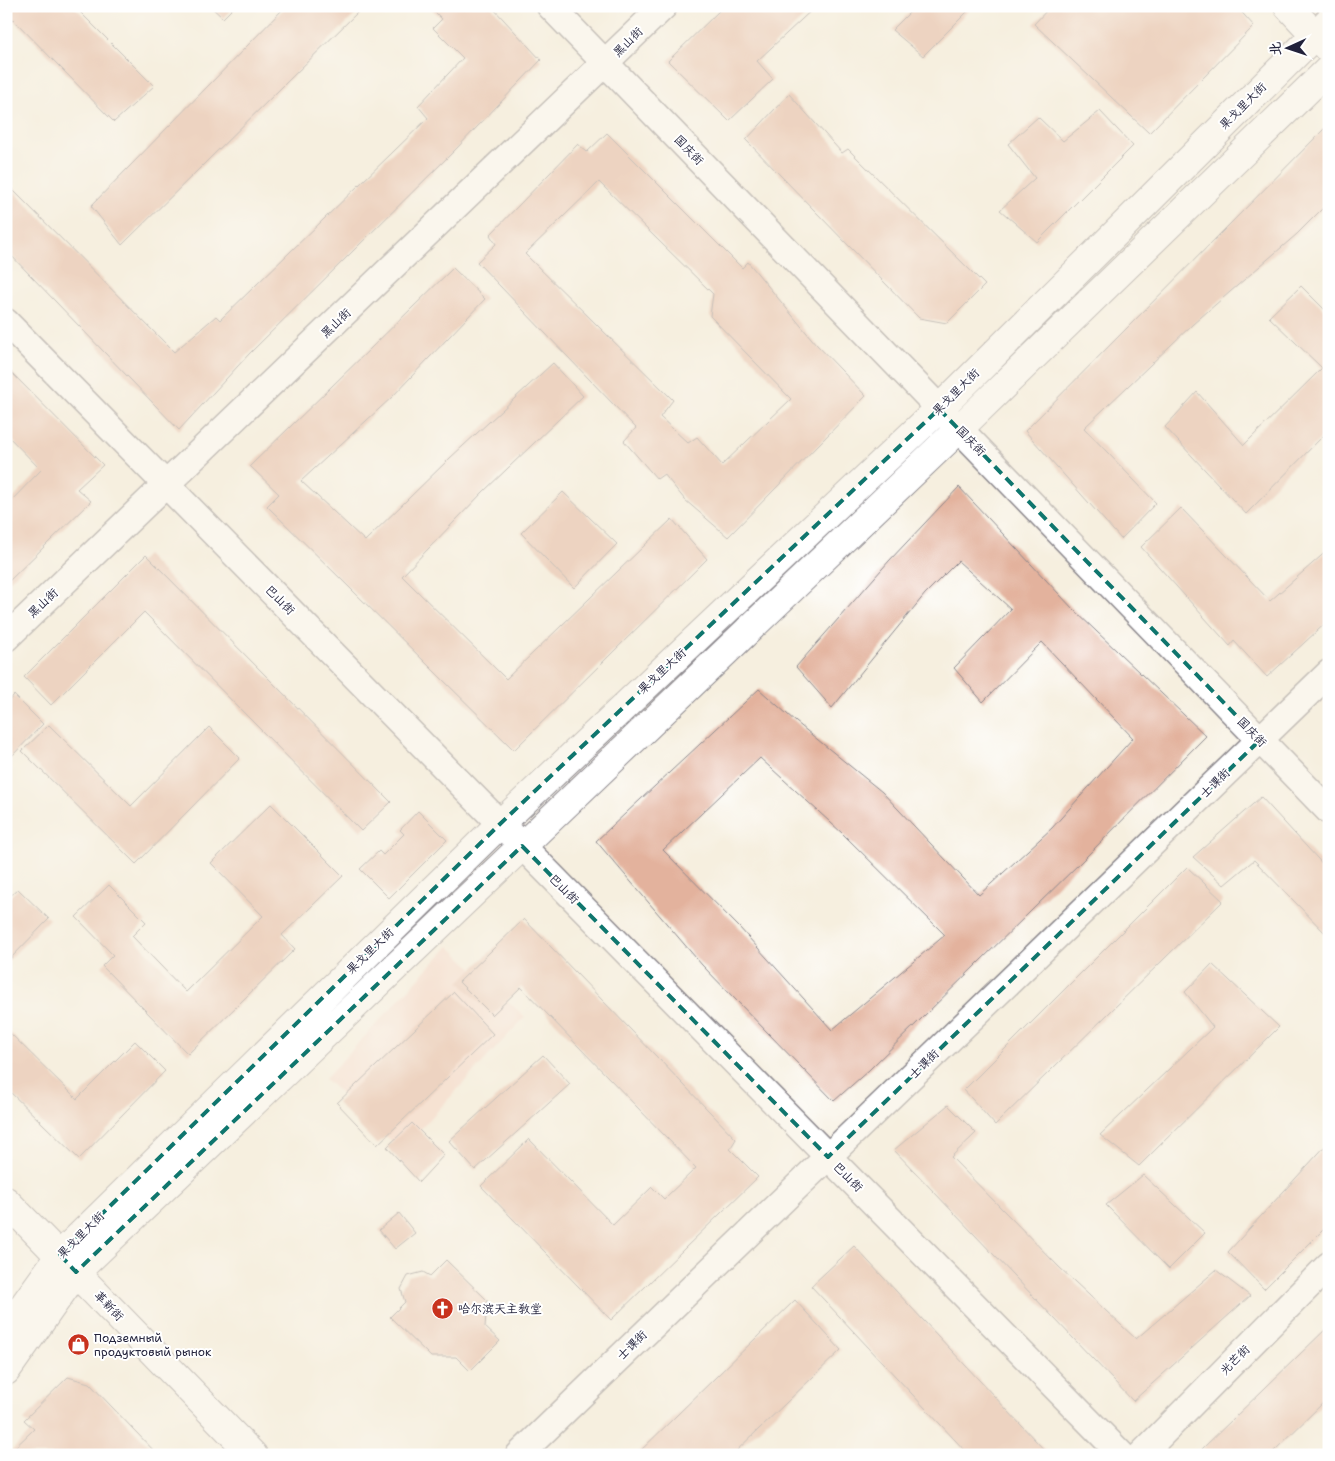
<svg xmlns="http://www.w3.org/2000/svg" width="1335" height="1461" viewBox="0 0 1335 1461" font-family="'Shantell Sans','LXGW WenKai TC',sans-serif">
	<rect width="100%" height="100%" fill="#fff"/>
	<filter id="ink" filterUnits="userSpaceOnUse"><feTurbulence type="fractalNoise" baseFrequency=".02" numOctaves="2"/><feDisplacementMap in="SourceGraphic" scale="10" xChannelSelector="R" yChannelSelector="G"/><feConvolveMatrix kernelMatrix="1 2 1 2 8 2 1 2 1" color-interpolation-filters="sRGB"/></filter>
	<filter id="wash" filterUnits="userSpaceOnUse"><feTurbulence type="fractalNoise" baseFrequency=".0096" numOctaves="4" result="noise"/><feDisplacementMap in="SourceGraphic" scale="20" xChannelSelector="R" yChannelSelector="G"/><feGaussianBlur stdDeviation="1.12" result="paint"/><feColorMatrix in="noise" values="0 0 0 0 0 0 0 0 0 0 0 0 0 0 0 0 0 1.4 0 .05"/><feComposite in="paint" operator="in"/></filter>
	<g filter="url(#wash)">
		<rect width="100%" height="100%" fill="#f6efdf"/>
		<!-- built -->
		<path fill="#f6d2c4" d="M449 946 525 1017 401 1150 325 1079Z"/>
		<g id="blocks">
			<!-- building -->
			<path fill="#e3b29d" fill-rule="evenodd" d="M6 6H74L154 86 114 122 6 12Z
				M210 6H235L223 18Z
				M286 6H364L122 245 91 206Z
				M429 6H491L541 60 456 149 249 354 179 430 6 250V183L174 352 216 316 220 320 428 118 418 106 463 58 433 28 442 19Z
				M724 6H816L757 61 773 79 729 121 668 61Z
				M916 6H973L923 56 892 30Z
				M1051 6H1236L1254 26 1149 133 1034 24Z
				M789 94 842 153 848 149 985 285 947 323 919 318 746 140Z
				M1100 111 1133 146 1037 242 1000 210 1035 178 1008 144 1038 117 1063 141Z
				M1329 124V202L1297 234 1193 324 1084 428 1156 503 1121 539 1025 431Z
				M607 133 742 268 748 262 816 344 866 396 728 537 685 500 664 474 657 479 624 441 636 428 477 262 496 244 490 235 578 144 587 152ZM599 182 713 294 710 316 791 399 722 465 697 437 688 443 660 417 673 400 525 254Z
				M453 268 485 299 392 397 301 481 365 541 450 458 553 363 583 396 483 492 402 576 506 679 672 519 707 559 514 750 267 506 279 494 250 466Z
				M1301 286 1329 314V430L1246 514 1165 427 1197 392 1244 445 1322 368 1269 317Z
				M6 367 103 465 77 489 91 501 6 584V506L41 470 6 434Z
				M959 487 1074 610 1206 736 1084 859 869 1070 834 1101 702 965 596 841 759 689 796 722 882 792 979 895 1052 828 1133 738 1042 642 983 702 954 668 1011 609 958 561 925 594 832 708 796 667 889 561ZM760 758 842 833 945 935 832 1030 739 927 663 850Z
				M563 492 617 544 574 588 521 533Z
				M1181 508 1270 601 1329 549V620L1267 677 1234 641 1230 646 1141 547Z
				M146 555 391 802 361 831 144 612 51 705 24 677Z
				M14 695 43 724 6 762V704Z
				M49 725 131 806 209 727 240 758 136 864 22 751Z
				M1261 797 1329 871V937L1254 860 1224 885 1193 857Z
				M271 804 343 876 282 935 295 949 188 1054 102 966 113 955 76 917 109 885 146 922 132 936 186 992 263 916 211 863Z
				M418 811 447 840 389 898 360 869 379 851 383 855 404 834 400 830Z
				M1187 867 1223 901 995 1125 964 1090Z
				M18 889 49 919 6 963V900Z
				M524 919 736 1139 730 1149 758 1177 611 1320 481 1186 529 1139 613 1225 652 1187 664 1199 696 1168 521 987 492 1015 459 982Z
				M1212 964 1279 1027 1139 1166 1100 1135 1213 1027 1185 992Z
				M454 992 493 1034 377 1145 337 1103Z
				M6 1029 77 1099 135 1041 165 1071 79 1159 6 1088Z
				M543 1055 570 1084 475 1170 449 1141Z
				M948 1105 976 1133 951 1157 1059 1267 1136 1339 1216 1270 1250 1296 1133 1401 894 1150Z
				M412 1123 444 1155 419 1182 387 1147Z
				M1329 1142V1224L1264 1289 1228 1252Z
				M1143 1175 1205 1233 1169 1269 1106 1205Z
				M399 1213 415 1233 395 1249 379 1230Z
				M854 1246 1049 1455H969L811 1286Z
				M446 1260 487 1300 485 1327 500 1341 470 1371 456 1357H431L390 1317 405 1302 401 1289 408 1276 423 1272 430 1276Z
				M795 1300 841 1350 732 1455H636Z
				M1329 1326V1397L1270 1455H1207L1202 1449Z
				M68 1377 89 1383 158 1455H7L34 1429 24 1420Z"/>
		</g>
	</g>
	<g filter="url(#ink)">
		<use href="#blocks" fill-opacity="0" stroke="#8c888d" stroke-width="1"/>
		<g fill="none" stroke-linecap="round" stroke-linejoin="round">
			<defs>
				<path id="tertiary" d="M550 6 1329 811
					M6 322 1122 1455
					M6 638 664 6
					M519 1455 1329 673
					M1141 1455 1329 1265"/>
				<path id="secondary" d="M6 1201 253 1455
					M6 1330 60 1255 500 824 939 409 1329 21
					M6 1371 76 1272 959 429 1329 69"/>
				<path id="trunk" d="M1288 6 1329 50"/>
			</defs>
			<!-- tertiary casing -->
			<use href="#tertiary" stroke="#8c888d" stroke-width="29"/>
			<!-- secondary casing -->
			<use href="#secondary" stroke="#8c888d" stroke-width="30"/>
			<!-- trunk casing -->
			<use href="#trunk" stroke="#8c888d" stroke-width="30"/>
			<!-- tertiary -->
			<use href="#tertiary" stroke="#fff" stroke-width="26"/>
			<!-- secondary -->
			<use href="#secondary" stroke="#fff" stroke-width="28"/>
			<!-- trunk -->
			<use href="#trunk" stroke="#fff" stroke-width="28"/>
		</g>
	</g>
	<!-- marked area -->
	<path d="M0 0H1335V1461H0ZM939 409 1260 740 828 1157 522 846 76 1272 60 1255 500 824Z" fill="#f6efdf" fill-opacity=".55" fill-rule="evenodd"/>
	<path fill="none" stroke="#0f766e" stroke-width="4" stroke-dasharray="10 6" stroke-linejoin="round" d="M939 409 1260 740 828 1157 522 846 76 1272 60 1255 500 824Z"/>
	<!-- icons -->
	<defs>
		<symbol id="church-disc" viewBox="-11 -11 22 22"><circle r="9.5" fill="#c8321e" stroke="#fff"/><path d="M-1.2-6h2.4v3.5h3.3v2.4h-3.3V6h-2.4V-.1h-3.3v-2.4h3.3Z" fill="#fff"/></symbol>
		<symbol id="shop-disc" viewBox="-11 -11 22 22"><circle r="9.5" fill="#c8321e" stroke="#fff"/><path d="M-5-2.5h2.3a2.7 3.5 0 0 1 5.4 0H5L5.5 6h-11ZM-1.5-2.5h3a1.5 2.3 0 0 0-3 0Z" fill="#fff"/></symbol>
	</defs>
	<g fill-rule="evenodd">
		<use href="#church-disc" x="430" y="1296" width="25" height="25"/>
		<use href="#shop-disc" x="66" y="1332" width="25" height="25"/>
	</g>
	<g text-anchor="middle" stroke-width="4" stroke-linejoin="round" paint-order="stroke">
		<!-- street labels -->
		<g font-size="12" fill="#22223b" stroke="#fff">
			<text transform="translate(628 42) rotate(-45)" y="4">黑山街</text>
			<text transform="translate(1243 106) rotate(-45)" y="4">果戈里大街</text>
			<text transform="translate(689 150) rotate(46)" y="4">国庆街</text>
			<text transform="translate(336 323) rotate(-44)" y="4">黑山街</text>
			<text transform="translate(956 392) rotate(-45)" y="4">果戈里大街</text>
			<text transform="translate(971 441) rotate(46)" y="4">国庆街</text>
			<text transform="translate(280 600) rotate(45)" y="4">巴山街</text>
			<text transform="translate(43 603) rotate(-43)" y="4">黑山街</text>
			<text transform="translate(662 671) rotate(-43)" y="4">果戈里大街</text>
			<text transform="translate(1252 732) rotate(46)" y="4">国庆街</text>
			<text transform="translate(1215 783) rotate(-44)" y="4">士课街</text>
			<text transform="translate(564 889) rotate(45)" y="4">巴山街</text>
			<text transform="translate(370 951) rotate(-44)" y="4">果戈里大街</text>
			<text transform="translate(924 1064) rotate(-44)" y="4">士课街</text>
			<text transform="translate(848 1177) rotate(45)" y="4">巴山街</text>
			<text transform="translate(81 1235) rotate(-45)" y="4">果戈里大街</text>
			<text transform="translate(109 1306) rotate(46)" y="4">革新街</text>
			<text transform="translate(632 1345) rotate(-44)" y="4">士课街</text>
			<text transform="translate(1235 1360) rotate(-45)" y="4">光芒街</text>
		</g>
		<!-- poi labels -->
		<g font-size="12" fill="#22223b" stroke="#fff" text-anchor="start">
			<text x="458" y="1313">哈尔滨天主教堂</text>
			<text x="94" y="1342">Подземный<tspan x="94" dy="14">продуктовый рынок</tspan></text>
		</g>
	</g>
	<!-- margin -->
	<rect width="1335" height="1461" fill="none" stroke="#fff" stroke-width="25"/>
	<!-- north arrow -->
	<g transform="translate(1288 48) rotate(267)" stroke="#ffffff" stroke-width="4" paint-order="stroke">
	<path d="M0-4L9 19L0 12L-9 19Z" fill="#22223b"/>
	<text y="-8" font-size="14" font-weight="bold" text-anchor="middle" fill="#22223b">北</text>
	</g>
</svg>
